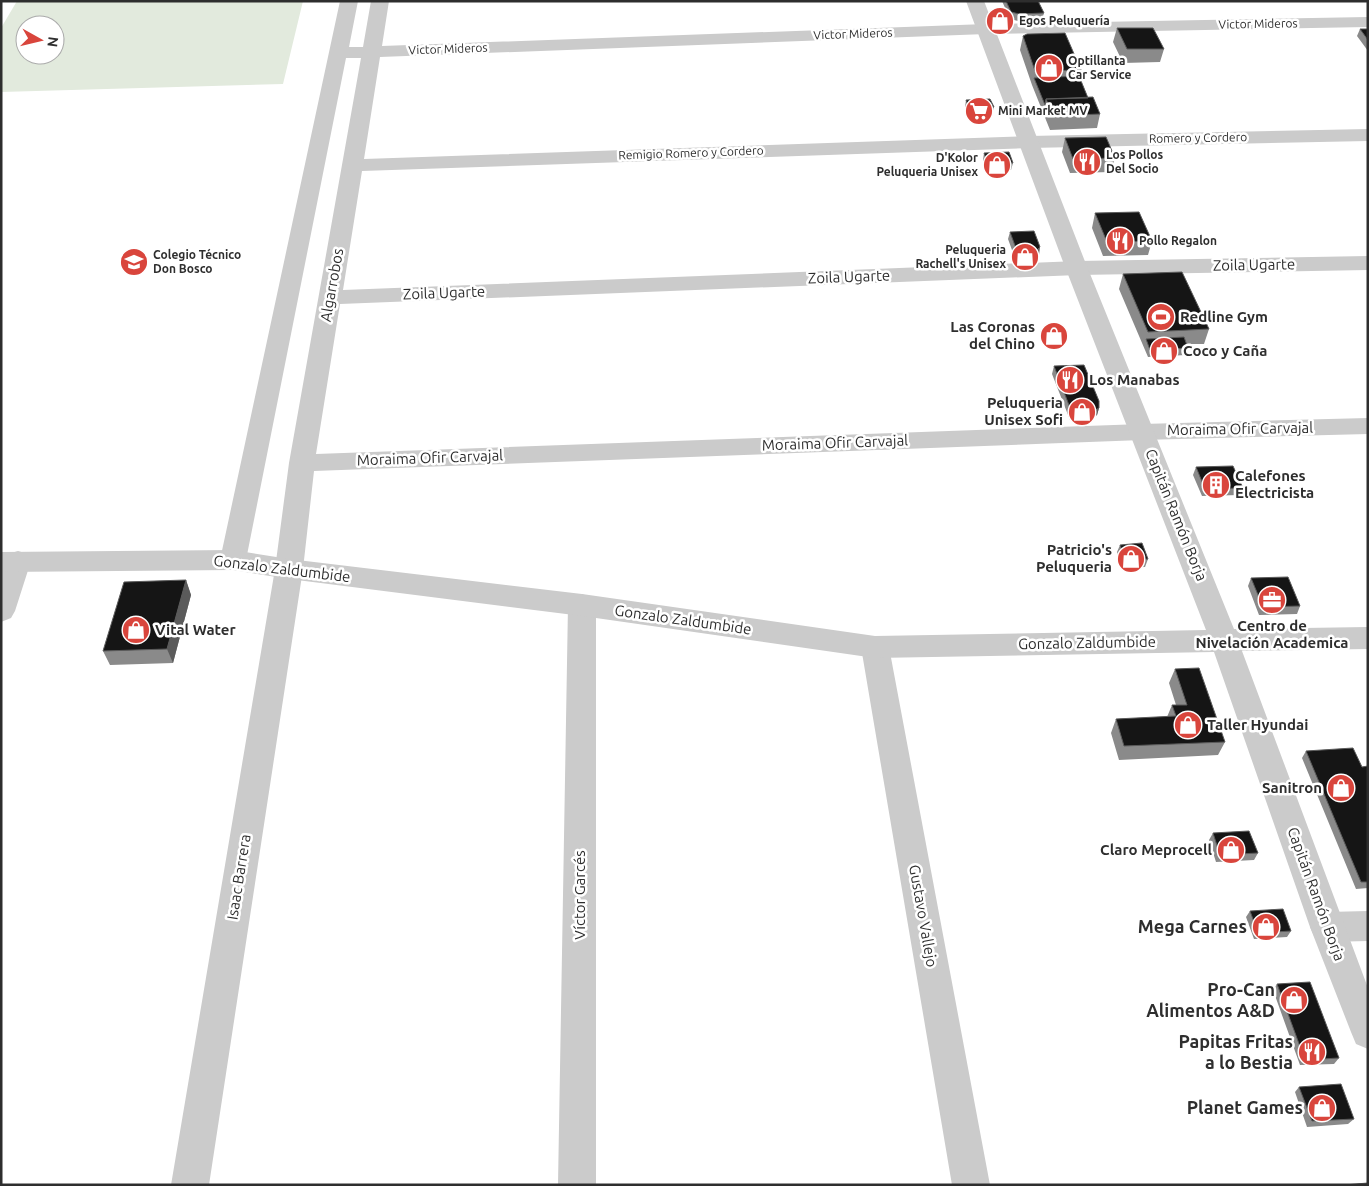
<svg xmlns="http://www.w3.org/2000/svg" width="1369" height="1186" viewBox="0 0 1369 1186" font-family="Ubuntu,sans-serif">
	<rect width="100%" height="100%" fill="#fff"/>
	<!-- green -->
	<path fill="#e2eadd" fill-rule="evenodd" d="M17 1H303L283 84 1 92V28ZM25 25H55V55H25Z"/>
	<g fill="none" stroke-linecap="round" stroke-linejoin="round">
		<!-- minor -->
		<path fill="#cbcbcb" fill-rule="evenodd" d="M340 1H358L349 47H363L371 1H389L382 46 986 24 1368 17V27L986 34 380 57 364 159 1029 136 1368 129V141L1029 148 362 171 343 290 1078 261 1368 256V270L1078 275 340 304 316 454 1142 424 1368 418V434L1142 440 314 471 303 569 209 1185H171L275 569 289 463 361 58H346L246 560 243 567 233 570 223 567 220 560Z
			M18 551 28 554 31 561 15 611 11 618 1 622V570L8 554Z
			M582 594 592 598 596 605V1185H558L568 605 572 598Z
			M875 636 885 639 889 647 990 1185H952L861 647 865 639Z
			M1368 911V941L1327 942 1315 938 1310 927 1315 916 1327 912Z"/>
		<!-- tertiary -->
		<path fill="#cbcbcb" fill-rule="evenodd" d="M966 1H984L1084 259 1234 629 1368 627V649L1242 651 1368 988V1049L1356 1044 1351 1032 1310 927 1214 652 875 658 582 616 289 579 233 570 1 572V552L233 550 289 559 582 594 875 636 1206 630 1062 259Z"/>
	</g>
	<!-- wall -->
	<path fill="#8a8a8a" d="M1002 1H1038L1044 13 1042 20 1018 21 1010 19Z
		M1117 28 1164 49 1160 62 1123 63 1113 42Z
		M1360 29H1368V51L1357 36Z
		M1023 36 1081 70 1079 76 1088 98 1100 114 1097 128 1050 130 1032 85 1020 50Z
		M966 100 994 107 992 114 968 115 965 107Z
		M1065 138 1115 158 1111 172 1070 173 1062 152Z
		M984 153 1013 163 1011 170 986 171 983 160Z
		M1095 213 1152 241 1148 255 1103 256 1092 228Z
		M1010 232 1039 255 1032 260 1016 261 1008 239Z
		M1123 274 1209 329 1204 344H1186L1188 348 1186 355 1148 357 1119 289Z
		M1054 366 1099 408 1097 415 1090 419 1070 420 1052 374Z
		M1196 467 1243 488 1240 495 1202 496 1193 475Z
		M1120 545 1148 559 1145 567 1123 568 1117 552Z
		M1251 578 1300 606 1297 614 1259 615 1248 586Z
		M186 580 191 595 173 663 110 665 103 651Z
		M1175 669 1225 742 1218 755 1119 760 1111 733 1116 719 1167 717 1172 705H1176L1169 683Z
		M1306 751 1362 767 1368 766V888L1356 889 1302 758Z
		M1213 833 1258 853 1254 860 1216 862 1209 840Z
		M1250 911 1291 931 1287 937 1254 939 1246 917Z
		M1277 984 1339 1058 1334 1064 1300 1065 1273 990Z
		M1299 1087 1354 1119 1348 1124 1307 1127 1295 1092Z"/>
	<!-- shaded-wall -->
	<path fill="#5b5b5b" d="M1040 247 1039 255 1032 260 1034 253Z
		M1099 408 1097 415 1090 419 1092 412Z
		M186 580 191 595 173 663 167 649Z"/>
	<!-- building -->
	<path fill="#151515" stroke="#5b5b5b" d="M1006 1H1038L1044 13 1019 14 1011 12Z
		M1117 28H1153L1164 49H1127Z
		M1360 29H1368V40Z
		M1065 33 1081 70 1035 71 1023 36 1027 34Z
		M1079 76 1088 98 1046 99 1045 105 1034 78Z
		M1093 97 1100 114 1053 116 1046 99Z
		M990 99 994 107 969 108 966 100Z
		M1106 137 1115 158 1073 159 1065 138Z
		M1009 152 1013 163H988L984 153Z
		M1139 212 1152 241 1107 242 1095 213Z
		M1034 231 1040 247 1034 253 1018 254 1010 232Z
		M1182 272 1209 329 1148 332 1123 274Z
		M1184 337 1188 348 1150 350 1146 339Z
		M1084 365 1099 401V408L1092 412 1072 413 1054 366Z
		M1233 466 1243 488 1205 489 1196 467Z
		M1142 543 1148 559 1126 561 1120 545Z
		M1288 577 1300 606 1263 607 1251 578Z
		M186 580 167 649 103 651 124 582Z
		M1199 668 1225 742 1124 746 1116 719 1176 716 1172 705H1187L1175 669Z
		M1353 748 1362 767 1368 766V882H1361L1306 751Z
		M1249 831 1258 853 1220 855 1213 833Z
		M1283 909 1291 931 1258 933 1250 911Z
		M1310 982 1339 1058 1305 1060 1277 984Z
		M1341 1084 1354 1119 1312 1121 1299 1087Z
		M1368 1183V1185H1344Z"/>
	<!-- icons -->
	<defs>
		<symbol id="shop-disc" viewBox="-11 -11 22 22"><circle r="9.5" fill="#d9453c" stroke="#fff"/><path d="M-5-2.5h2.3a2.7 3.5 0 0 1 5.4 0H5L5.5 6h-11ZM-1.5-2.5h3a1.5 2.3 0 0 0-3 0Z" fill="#fff"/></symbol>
		<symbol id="supermarket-disc" viewBox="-11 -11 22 22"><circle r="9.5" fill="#d9453c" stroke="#fff"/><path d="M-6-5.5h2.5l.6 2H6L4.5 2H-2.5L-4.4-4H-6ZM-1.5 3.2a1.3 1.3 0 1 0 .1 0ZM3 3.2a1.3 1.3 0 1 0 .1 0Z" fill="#fff"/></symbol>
		<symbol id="restaurant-disc" viewBox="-11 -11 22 22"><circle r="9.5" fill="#d9453c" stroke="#fff"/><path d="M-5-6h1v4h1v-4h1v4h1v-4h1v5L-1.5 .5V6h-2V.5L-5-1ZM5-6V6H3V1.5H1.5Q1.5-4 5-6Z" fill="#fff"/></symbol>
		<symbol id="university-disc" viewBox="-11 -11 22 22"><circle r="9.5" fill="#d9453c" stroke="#fff"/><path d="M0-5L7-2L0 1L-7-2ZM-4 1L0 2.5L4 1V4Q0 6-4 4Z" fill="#fff"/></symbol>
		<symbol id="stadium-disc" viewBox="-11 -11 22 22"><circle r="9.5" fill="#d9453c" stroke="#fff"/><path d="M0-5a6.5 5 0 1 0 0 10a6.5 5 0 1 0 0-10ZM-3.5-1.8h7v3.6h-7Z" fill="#fff"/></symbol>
		<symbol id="building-disc" viewBox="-11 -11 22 22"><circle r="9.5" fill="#d9453c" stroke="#fff"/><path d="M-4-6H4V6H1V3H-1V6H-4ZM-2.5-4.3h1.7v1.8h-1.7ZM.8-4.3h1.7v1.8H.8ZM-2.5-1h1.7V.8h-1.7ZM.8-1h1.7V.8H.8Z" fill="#fff"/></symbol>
		<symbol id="office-disc" viewBox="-11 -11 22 22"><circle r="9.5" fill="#d9453c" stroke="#fff"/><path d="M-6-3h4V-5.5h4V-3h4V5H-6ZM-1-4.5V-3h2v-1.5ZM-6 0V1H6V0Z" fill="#fff"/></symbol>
	</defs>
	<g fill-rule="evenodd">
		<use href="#shop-disc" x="984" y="5" width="32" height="32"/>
		<use href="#shop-disc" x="1033" y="52" width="32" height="32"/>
		<use href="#supermarket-disc" x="963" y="95" width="32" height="32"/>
		<use href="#restaurant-disc" x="1071" y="146" width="32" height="32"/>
		<use href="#shop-disc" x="981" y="149" width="32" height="32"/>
		<use href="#restaurant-disc" x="1104" y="225" width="32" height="32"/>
		<use href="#shop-disc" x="1009" y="241" width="32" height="32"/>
		<use href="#university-disc" x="118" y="246" width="32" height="32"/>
		<use href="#stadium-disc" x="1145" y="301" width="32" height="32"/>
		<use href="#shop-disc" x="1038" y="320" width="32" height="32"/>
		<use href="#shop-disc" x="1148" y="335" width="32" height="32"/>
		<use href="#restaurant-disc" x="1054" y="364" width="32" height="32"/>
		<use href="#shop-disc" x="1066" y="396" width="32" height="32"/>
		<use href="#building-disc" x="1200" y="469" width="32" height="32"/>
		<use href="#shop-disc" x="1115" y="543" width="32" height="32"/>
		<use href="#office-disc" x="1256" y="584" width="32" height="32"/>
		<use href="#shop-disc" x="120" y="614" width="32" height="32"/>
		<use href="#shop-disc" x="1172" y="709" width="32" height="32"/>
		<use href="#shop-disc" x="1325" y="772" width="32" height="32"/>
		<use href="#shop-disc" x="1215" y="834" width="32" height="32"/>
		<use href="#shop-disc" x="1250" y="911" width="32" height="32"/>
		<use href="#shop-disc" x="1278" y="984" width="32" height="32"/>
		<use href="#restaurant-disc" x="1296" y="1036" width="32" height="32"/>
		<use href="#shop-disc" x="1306" y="1092" width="32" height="32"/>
	</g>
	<g text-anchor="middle" stroke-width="5" stroke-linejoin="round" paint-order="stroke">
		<!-- far-poi labels -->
		<g font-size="12" font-weight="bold" fill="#2e2e2e" stroke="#fff" text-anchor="start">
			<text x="1019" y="25">Egos Peluquería</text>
			<text x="1068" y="65">Optillanta<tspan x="1068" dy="14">Car Service</tspan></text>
			<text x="998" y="115">Mini Market MV</text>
			<text x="1106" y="159">Los Pollos<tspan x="1106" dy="14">Del Socio</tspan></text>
			<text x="978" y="162" text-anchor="end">D'Kolor<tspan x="978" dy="14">Peluqueria Unisex</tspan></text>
			<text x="1139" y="245">Pollo Regalon</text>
			<text x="1006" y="254" text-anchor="end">Peluqueria<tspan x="1006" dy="14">Rachell's Unisex</tspan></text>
			<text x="153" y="259">Colegio Técnico<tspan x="153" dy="14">Don Bosco</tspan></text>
		</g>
		<!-- far-street labels -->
		<g font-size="12" fill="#2e2e2e" stroke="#fff">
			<text transform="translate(1258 24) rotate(-1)" y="4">Victor Mideros</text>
			<text transform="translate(853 34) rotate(-2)" y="4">Victor Mideros</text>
			<text transform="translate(448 49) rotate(-2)" y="4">Victor Mideros</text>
			<text transform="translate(1198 138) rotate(-1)" y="4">Romero y Cordero</text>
			<text transform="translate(691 153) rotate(-2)" y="4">Remigio Romero y Cordero</text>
		</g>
		<!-- street labels -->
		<g font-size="15" fill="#2e2e2e" stroke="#fff">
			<text transform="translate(1254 265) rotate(-1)" y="5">Zoila Ugarte</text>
			<text transform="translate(849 277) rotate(-2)" y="5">Zoila Ugarte</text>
			<text transform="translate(332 285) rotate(-80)" y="5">Algarrobos</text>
			<text transform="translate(444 293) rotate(-2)" y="5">Zoila Ugarte</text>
			<text transform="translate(1240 429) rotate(-1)" y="5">Moraima Ofir Carvajal</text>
			<text transform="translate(835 443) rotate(-2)" y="5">Moraima Ofir Carvajal</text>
			<text transform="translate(430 458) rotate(-2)" y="5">Moraima Ofir Carvajal</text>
			<text transform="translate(1176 515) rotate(68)" y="5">Capitán Ramón Borja</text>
			<text transform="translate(282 569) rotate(7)" y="5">Gonzalo Zaldumbide</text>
			<text transform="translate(683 620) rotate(8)" y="5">Gonzalo Zaldumbide</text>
			<text transform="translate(1087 643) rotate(-1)" y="5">Gonzalo Zaldumbide</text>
			<text transform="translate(239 877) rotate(-81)" y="5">Isaac Barrera</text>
			<text transform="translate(1316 894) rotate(70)" y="5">Capitán Ramón Borja</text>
			<text transform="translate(580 895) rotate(-90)" y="5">Víctor Garcés</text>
			<text transform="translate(923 916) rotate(80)" y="5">Gustavo Vallejo</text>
		</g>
		<!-- poi labels -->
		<g font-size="15" font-weight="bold" fill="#2e2e2e" stroke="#fff" text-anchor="start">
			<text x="1180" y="322">Redline Gym</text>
			<text x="1035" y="332" text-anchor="end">Las Coronas<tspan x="1035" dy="17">del Chino</tspan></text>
			<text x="1183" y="356">Coco y Caña</text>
			<text x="1089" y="385">Los Manabas</text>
			<text x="1063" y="408" text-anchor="end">Peluqueria<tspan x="1063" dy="17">Unisex Sofi</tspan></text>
			<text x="1235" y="481">Calefones<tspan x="1235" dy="17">Electricista</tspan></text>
			<text x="1112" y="555" text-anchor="end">Patricio's<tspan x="1112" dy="17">Peluqueria</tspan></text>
			<text x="1272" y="631" text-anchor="middle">Centro de<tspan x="1272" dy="17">Nivelación Academica</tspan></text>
			<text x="155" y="635">Vital Water</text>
			<text x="1207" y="730">Taller Hyundai</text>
			<text x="1322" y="793" text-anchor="end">Sanitron</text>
			<text x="1212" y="855" text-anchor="end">Claro Meprocell</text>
		</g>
		<!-- near-poi labels -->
		<g font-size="18" font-weight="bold" fill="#2e2e2e" stroke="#fff" text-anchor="end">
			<text x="1247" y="933">Mega Carnes</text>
			<text x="1275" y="996">Pro-Can<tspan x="1275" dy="21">Alimentos A&amp;D</tspan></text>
			<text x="1293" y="1048">Papitas Fritas<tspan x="1293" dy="21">a lo Bestia</tspan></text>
			<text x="1303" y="1114">Planet Games</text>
		</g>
	</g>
	<!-- border -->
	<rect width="1369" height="1186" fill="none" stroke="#2e2e2e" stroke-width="5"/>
	<!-- north arrow -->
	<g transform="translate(40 40) rotate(98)"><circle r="24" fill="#ffffff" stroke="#ababab"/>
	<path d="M0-4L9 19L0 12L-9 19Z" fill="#d9453c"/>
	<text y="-8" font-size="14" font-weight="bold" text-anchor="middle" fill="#2e2e2e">N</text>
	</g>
</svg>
